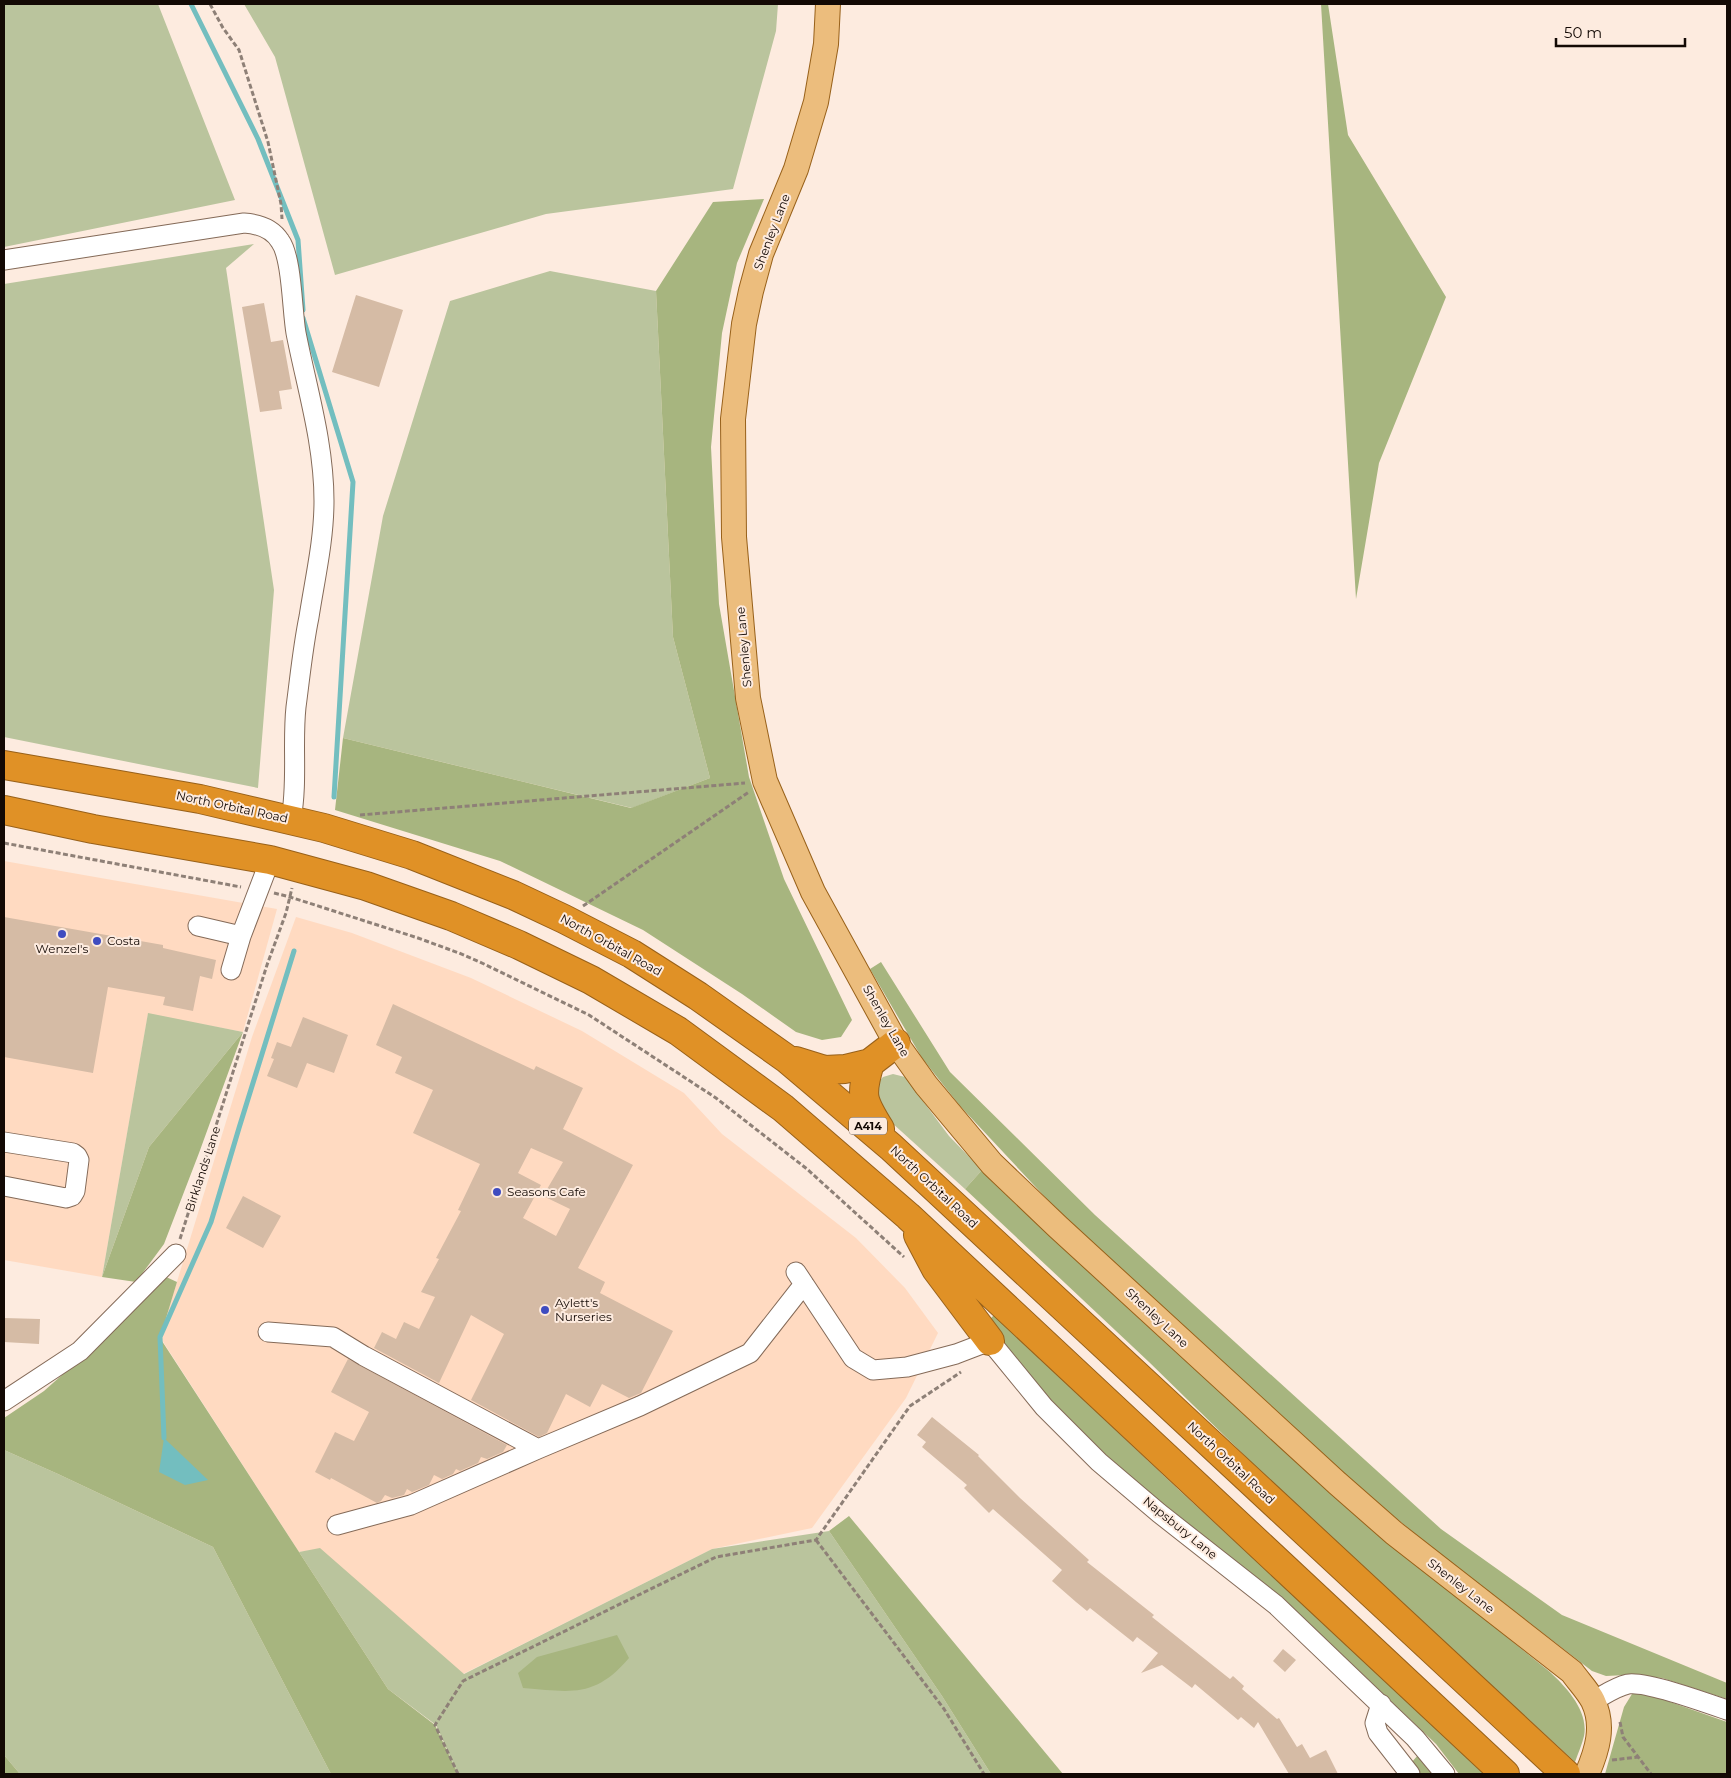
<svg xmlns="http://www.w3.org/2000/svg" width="1731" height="1778" viewBox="0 0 1731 1778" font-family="Montserrat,sans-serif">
	<rect width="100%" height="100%" fill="#fdebdf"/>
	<!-- built -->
	<path fill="#ffdac1" d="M4 861 277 909 243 1032 148 1014 102 1277 4 1260Z
		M296 917 352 933 471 978 582 1031 684 1093 722 1134 856 1238 905 1288 938 1333 906 1398 812 1528 712 1549 463 1674 320 1549 299 1552 160 1337 252 1037Z"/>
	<!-- green -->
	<path fill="#bac49d" d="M4 4H158L235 200 4 247Z
		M244 4H778L776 31 733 189 546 214 335 275 275 57Z
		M254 244 226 268 274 590 258 788 4 737V284Z
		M550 271 656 291 673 637 710 778 632 808 343 738 383 516 450 301Z
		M148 1013 243 1032 149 1147 102 1277Z
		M893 1074 905 1077 949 1136 982 1170 965 1189 891 1122 880 1107 876 1085 883 1077Z
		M4 1450 58 1474 213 1547 331 1774H20L4 1755Z
		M829 1531 942 1696 991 1774H458L436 1725 388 1689 299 1552 320 1548 464 1674 712 1549Z"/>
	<!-- forest -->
	<path fill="#a7b57f" d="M1321 4H1328L1348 135 1446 297 1379 463 1356 599Z
		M764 199 737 263 722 333 711 447 719 604 749 777 784 879 852 1020 841 1037 822 1040 796 1032 742 994 643 930 500 861 335 810 343 738 631 808 710 778 673 637 656 291 713 202Z
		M881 962 950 1072 1095 1215 1441 1529 1562 1615 1727 1683V1699L1662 1678 1626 1675 1606 1676 1592 1671 1439 1553 1359 1488 1075 1229 960 1106 922 1058 870 969Z
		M243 1032 199 1153 164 1244 136 1282 102 1277 149 1147Z
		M982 1170 1424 1570 1550 1672C1566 1687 1589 1711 1584 1736 1582 1745 1578 1753 1575 1762L1288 1498 1149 1362 965 1189Z
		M164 1276 177 1282 160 1338 388 1689 435 1725 458 1774H331L213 1547 58 1474 4 1450V1418L44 1391 125 1319Z
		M994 1315 1179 1490 1428 1719 1485 1774H1459L1436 1744 1330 1643 1281 1601 1222 1556 1083 1437 1029 1379 985 1324Z
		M849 1516 1063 1774H991L942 1696 829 1531Z
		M617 1635 629 1658C595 1698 572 1692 523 1688L518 1673 537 1657Z
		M1642 1692 1727 1722V1774H1605L1624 1707 1632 1694Z
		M1419 1754 1435 1774H1420L1411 1763Z
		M4 1755 20 1774H4Z"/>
	<!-- water -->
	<path fill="#73bebf" d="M164 1438 208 1480 185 1485 159 1472Z"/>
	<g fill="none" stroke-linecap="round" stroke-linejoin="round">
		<!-- stream -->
		<path stroke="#73bebf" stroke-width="5" d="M191 4 258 139 298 240 303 310
			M303 318 353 482 334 797
			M164 1438 160 1337 211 1222 239 1128 294 951"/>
	</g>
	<!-- building -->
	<path fill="#d5bba5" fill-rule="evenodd" d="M356 295 403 310 379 387 332 372Z
		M264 303 271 342 283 340 292 389 279 391 282 409 260 412 242 307Z
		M4 917 163 945V948L216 960 212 979 200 976 193 1011 163 1005 165 997 108 987 93 1073 4 1057Z
		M393 1004 534 1070 536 1066 583 1088 563 1129 633 1165 578 1268 605 1282 600 1293 673 1331 641 1393 629 1398 602 1384 590 1407 566 1394 547 1433 539 1437 471 1400 504 1334 471 1315 439 1383 374 1348 382 1332 396 1339 404 1322 419 1329 435 1297 421 1292 439 1259 436 1258 461 1211 458 1210 480 1164 413 1133 433 1090 395 1073 402 1057 376 1045ZM531 1148 563 1162 543 1196 570 1209 556 1236 523 1218 541 1185 518 1173Z
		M303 1017 348 1035 334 1073 307 1063 297 1088 267 1076 274 1059 271 1058 277 1042 291 1047Z
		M243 1196 281 1216 263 1248 226 1228Z
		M4 1318 40 1319 39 1344 4 1342Z
		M348 1359 507 1445 503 1452 487 1459 481 1457 478 1463 460 1471 456 1469 453 1474 442 1479 434 1475 429 1485 412 1492 407 1489 404 1495 392 1498 385 1495 381 1501 377 1503 331 1478 330 1480 315 1472 335 1432 354 1441 369 1412 331 1392Z
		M932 1417 979 1455 978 1456 1020 1498 1089 1560 1087 1562 1154 1615 1152 1617 1230 1679 1233 1676 1244 1686 1242 1689 1277 1719 1279 1718 1297 1747 1302 1744 1310 1758 1326 1750 1338 1774H1289L1258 1722 1254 1728 1241 1717 1238 1720 1195 1684 1192 1688 1162 1665 1141 1673 1158 1653 1137 1637 1133 1642 1090 1608 1087 1611 1076 1602 1052 1581 1062 1570 993 1509 989 1513 964 1488 967 1485 922 1447 926 1442 917 1435Z
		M1283 1649 1296 1660 1285 1672 1273 1661Z"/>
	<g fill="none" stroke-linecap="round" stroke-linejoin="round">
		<defs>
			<path id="minor" d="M4 260 244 223C259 224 272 228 280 241 292 257 292 310 296 333 307 389 324 443 324 501 324 540 315 578 309 617 303 646 300 677 296 707 292 744 298 782 291 819
				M198 926 241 936
				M231 970 241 936 270 860
				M4 1142 73 1153 77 1156 79 1160 75 1191 72 1196 66 1198 4 1186
				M796 1272 853 1358 873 1370 907 1367 956 1354 990 1341 1044 1407 1099 1462 1159 1513 1276 1605 1415 1738 1445 1774
				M268 1332 333 1337 364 1356 538 1449
				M4 1401 80 1351 176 1254
				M337 1525 411 1505 538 1449 640 1406 750 1353 804 1284
				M1593 1701C1604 1695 1615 1687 1628 1684 1646 1681 1707 1703 1727 1710
				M1381 1704 1375 1723 1378 1733 1410 1774"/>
			<path id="major" d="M828 4 826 44 816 102 796 169 761 254 751 291 744 324 733 419 734 537 748 698 765 781 813 892 896 1043 926 1085 992 1164 1058 1227 1337 1483 1394 1533 1572 1672C1579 1682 1588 1691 1593 1701 1605 1726 1597 1751 1587 1774"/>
			<path id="highway" d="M4 765 200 799 324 828 412 855 513 895 564 919 632 954 698 996 787 1059 891 1147 1566 1774
				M4 810 93 829 270 860 366 886 451 916 519 945 591 980 678 1031 783 1108 908 1216 1505 1774
				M796 1061 825 1070 845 1069 870 1063 896 1043
				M870 1063C860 1096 862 1100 880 1129
				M918 1235 936 1269 990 1341"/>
		</defs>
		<!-- minor casing -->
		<use href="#minor" stroke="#846a58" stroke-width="21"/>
		<!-- major casing -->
		<use href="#major" stroke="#98611a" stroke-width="26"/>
		<!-- highway casing -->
		<use href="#highway" stroke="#98611a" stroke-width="30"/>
		<!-- path -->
		<path stroke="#8e8077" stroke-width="3" stroke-dasharray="5 2.5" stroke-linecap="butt" d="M210 4 223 28 239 50 268 142 281 204 282 219
			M360 815 745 783
			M4 843 241 887
			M274 893 290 897 418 938 459 953 484 964 589 1015 716 1098 807 1169 904 1257
			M583 906 749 792
			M180 1239 267 965 286 913 292 888
			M816 1540 944 1709 984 1774
			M1620 1722 1623 1737 1651 1774
			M1612 1760 1638 1757
			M458 1774 435 1725 463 1681 716 1557 816 1540 910 1406 961 1372"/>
		<!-- minor -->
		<use href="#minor" stroke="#fff" stroke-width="19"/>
		<!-- major -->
		<use href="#major" stroke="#ecbd7d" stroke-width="24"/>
		<!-- highway -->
		<use href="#highway" stroke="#e09126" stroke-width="28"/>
	</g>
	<!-- markers -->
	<g fill="#3f4cc0" stroke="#fdebdf" stroke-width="2">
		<circle cx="62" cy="934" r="5"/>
		<circle cx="97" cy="941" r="5"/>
		<circle cx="497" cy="1192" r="5"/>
		<circle cx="545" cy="1310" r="5"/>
	</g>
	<g text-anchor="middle" stroke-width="4" stroke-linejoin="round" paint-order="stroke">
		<!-- shield labels -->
		<rect fill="#fdebdf" stroke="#594d46" stroke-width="1" x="849" y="1117.5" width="38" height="17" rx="4"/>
		<g font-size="11" font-weight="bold" fill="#130904">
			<text x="868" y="1130">A414</text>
		</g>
		<!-- street labels -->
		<g font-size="12" fill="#130904" stroke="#fdebdf">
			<text transform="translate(772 232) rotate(-69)" y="4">Shenley Lane</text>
			<text transform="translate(744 647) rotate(-95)" y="4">Shenley Lane</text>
			<text transform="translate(232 807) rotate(12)" y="4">North Orbital Road</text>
			<text transform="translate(611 945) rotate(29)" y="4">North Orbital Road</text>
			<text transform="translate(886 1021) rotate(60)" y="4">Shenley Lane</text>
			<text transform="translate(203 1169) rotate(-72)" y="4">Birklands Lane</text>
			<text transform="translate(934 1187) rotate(43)" y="4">North Orbital Road</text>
			<text transform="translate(1157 1318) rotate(43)" y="4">Shenley Lane</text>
			<text transform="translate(1231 1463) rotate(43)" y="4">North Orbital Road</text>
			<text transform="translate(1180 1528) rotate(39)" y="4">Napsbury Lane</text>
			<text transform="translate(1461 1586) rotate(38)" y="4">Shenley Lane</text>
		</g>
		<!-- poi labels -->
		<g font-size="12" fill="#130904" stroke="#fdebdf" text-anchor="start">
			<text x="107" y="945">Costa</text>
			<text x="62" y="953" text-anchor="middle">Wenzel's</text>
			<text x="507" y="1196">Seasons Cafe</text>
			<text x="555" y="1307">Aylett's<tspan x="555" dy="14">Nurseries</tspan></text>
		</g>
	</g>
	<!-- border -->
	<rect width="1731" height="1778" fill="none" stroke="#130904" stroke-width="10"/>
	<!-- scale -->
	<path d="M1556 38v8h129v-8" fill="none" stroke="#130904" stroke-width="2.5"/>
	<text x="1564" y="38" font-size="15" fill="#130904" stroke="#fdebdf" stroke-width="4" paint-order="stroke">50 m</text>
</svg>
